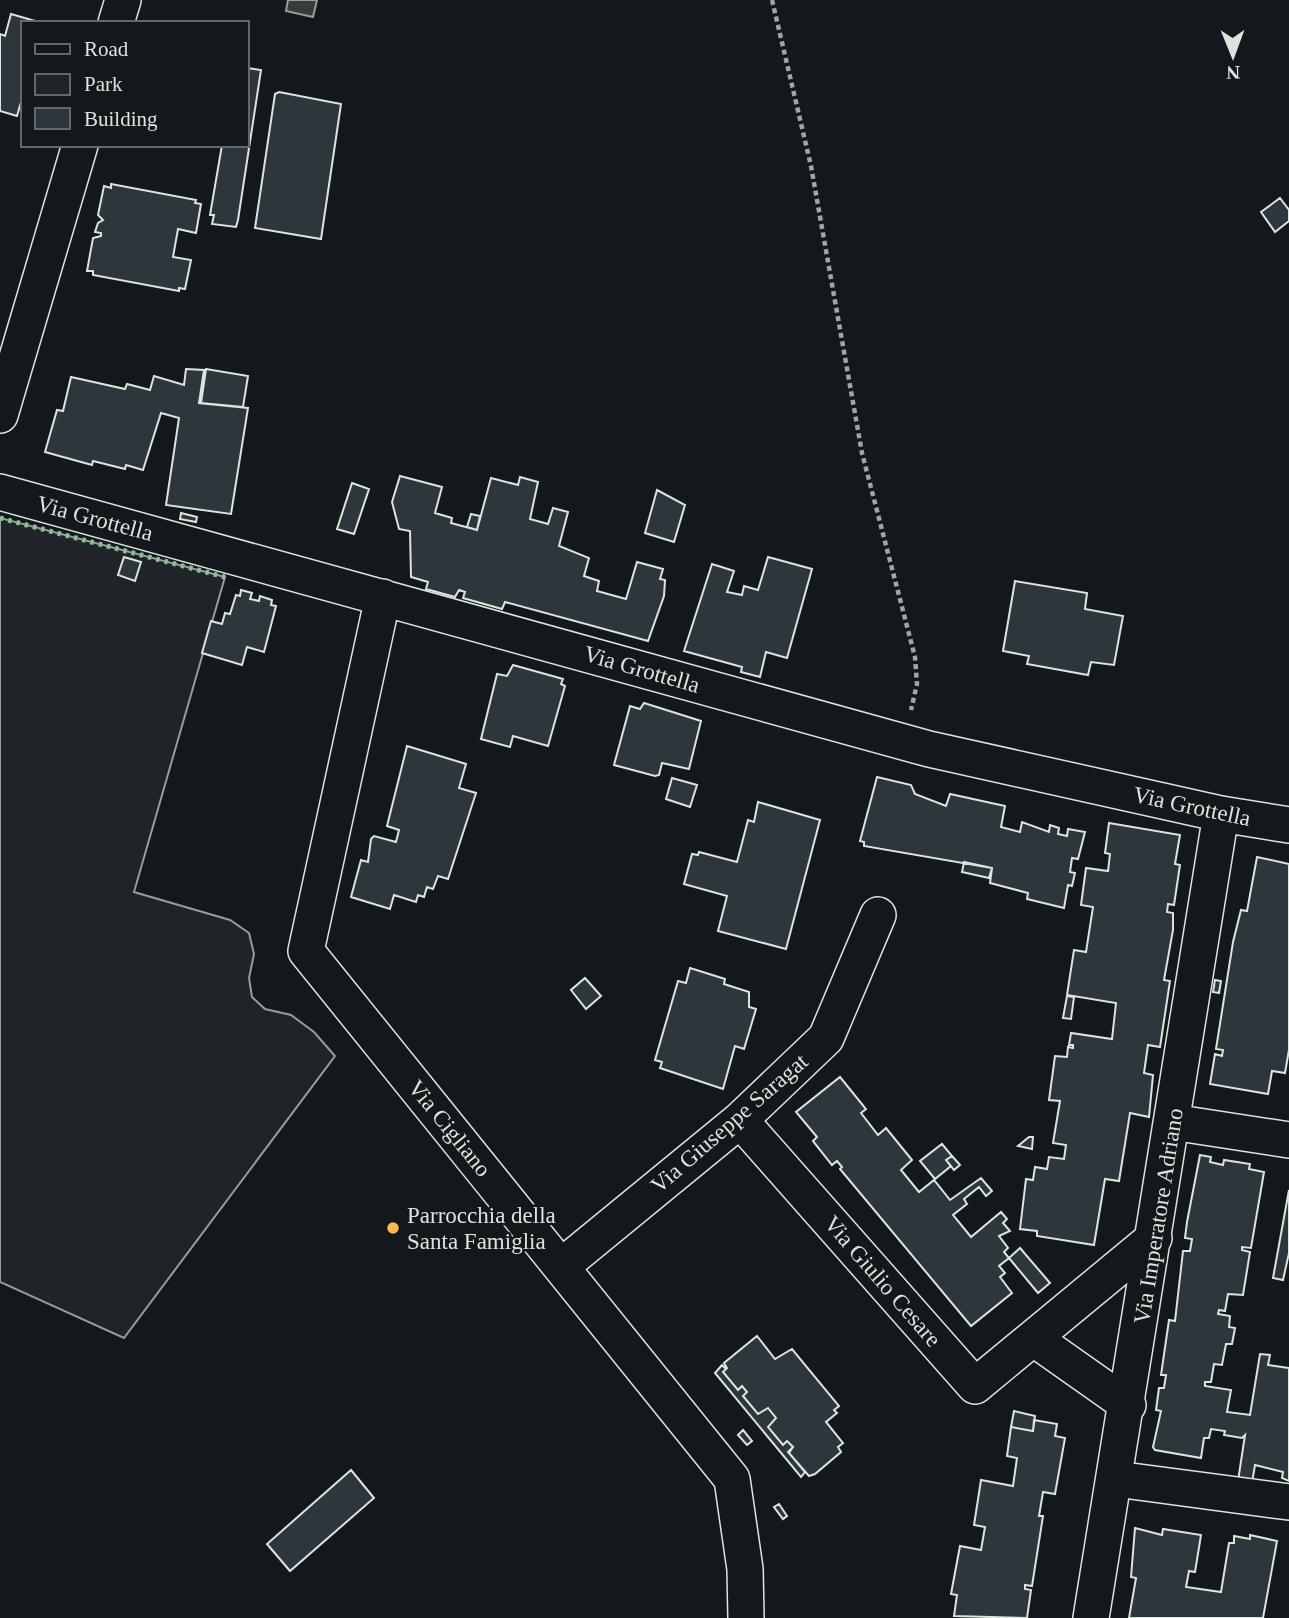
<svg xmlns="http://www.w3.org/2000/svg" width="1289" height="1618" viewBox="0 0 1289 1618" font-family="Georgia,serif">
	<rect width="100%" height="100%" fill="#14181c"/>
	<!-- green -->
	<path fill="#202428" stroke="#939e99" stroke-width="2" d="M0 518 225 577 134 892 230 920 249 933 254 954 249 978 252 997 265 1009 291 1015 314 1032 335 1056 124 1338 0 1282Z"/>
	<!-- water -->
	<path fill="#363b3e" stroke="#939e99" stroke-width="2" d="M288 0H317L313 17 286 11Z"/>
	<!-- building -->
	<path fill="#2c363c" stroke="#d8e6dc" stroke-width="2" d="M11 14 42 23H23V95L17 116 0 111V34L5 36Z
		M247 68 261 70 238 220 236 227 212 224 214 215H210L222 145H247Z
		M279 92 341 104 321 239 255 228 275 94Z
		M111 184 196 200 195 203 201 204 196 233 178 229 173 257 191 260 185 289 179 288V291L93 275V271H87L93 238 101 236V233L95 232 98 223 103 220 98 215 104 186 111 188Z
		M1280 198 1289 210V221L1275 232 1261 212Z
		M186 369 204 370 199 403 248 408 231 514 166 505 179 418 161 413 143 470 126 465 125 469 93 461 92 465 45 452 57 410 63 411 71 377 125 389 127 384 150 390 154 376 184 385Z
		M206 369 248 376 243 407 201 403Z
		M400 476 442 487 435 513 452 518 451 523 477 530 491 478 518 485 520 477 538 482 530 519 548 524 553 508 568 512 559 546 589 558 584 576 599 581 597 591 626 599 637 562 663 569 660 579 665 580 664 596 648 641 505 602 502 609 463 598 465 592 459 590 455 597 426 589 428 582 411 577 410 531 399 529 392 502Z
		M352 483 369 489 354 534 337 529Z
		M657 490 685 505 674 542 645 533Z
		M181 513 197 517 196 522 180 519Z
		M471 514 480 516 477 530 467 527Z
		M124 557 141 562 135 581 118 575Z
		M768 557 812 569 787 658 766 652 760 677 741 672 742 667 684 651 712 564 734 571 727 592 742 595 744 586 758 590Z
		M1015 581 1087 593 1085 609 1123 616 1114 665 1091 662 1088 675 1027 664 1029 656 1003 651Z
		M241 590 252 593 250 599 259 601 260 596 272 600 271 605 276 606 264 652 247 647 242 665 202 653 211 621 222 624 225 613 230 614 236 595 240 596Z
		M513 665 563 679 561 684 565 686 548 746 513 736 510 747 481 739 497 674 507 676Z
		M644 703 701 721 689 769 662 763 659 775 655 776 614 765 630 706 640 709Z
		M407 746 466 764 459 788 476 793 448 879 438 876 433 889 427 887 424 897 418 895 416 902 394 895 390 909 351 897 361 860 368 862 371 839 374 836 396 842 399 830 387 826Z
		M877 777 911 785 915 794 946 806 950 794 1005 806 1001 827 1020 832 1022 822 1049 832 1050 825 1059 828 1058 834 1067 836 1068 829 1085 832 1078 859 1072 858 1070 872 1075 873 1072 886 1068 885 1064 908 1027 899 1028 893 990 883 992 868 864 846V842L860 841Z
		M672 778 697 785 690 807 666 799Z
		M758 802 820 820 786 949 718 931 727 896 684 884 692 854 698 855 699 852 737 862 748 820 754 822Z
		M1109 823 1180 835 1175 864 1180 865 1174 905 1168 904 1167 912 1173 913V930L1164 980 1170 981 1160 1047 1148 1045 1144 1073 1153 1075 1149 1117 1130 1113 1119 1181 1105 1179 1094 1245 1037 1236V1231L1020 1229 1026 1179 1033 1180 1035 1167 1047 1169 1049 1157 1064 1159 1066 1145 1053 1143 1060 1101 1049 1100 1055 1056 1067 1057 1068 1047 1073 1048V1045H1069L1071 1033 1112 1039 1116 1003 1067 995 1074 950 1086 952 1093 907 1081 905 1086 868 1108 871 1110 854 1105 853Z
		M1257 857 1289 864V1050L1285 1073 1272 1071 1268 1094 1210 1084 1215 1054 1222 1056 1223 1050 1216 1049 1233 942 1241 910 1247 911Z
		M964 862 992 868 989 878 962 872Z
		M690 968 725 979 724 984 749 992V1007L756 1009 744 1049 735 1046 723 1089 660 1068 662 1062 655 1060 678 981 686 983Z
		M585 978 601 996 586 1009 571 990Z
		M1215 980 1221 981 1219 993 1213 992Z
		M1067 996 1074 997 1071 1019 1063 1018Z
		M840 1077 866 1109 861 1113 878 1135 886 1128 912 1160 901 1170 919 1192 934 1180 950 1200 981 1178 992 1191 986 1196 979 1187 964 1199 967 1204 953 1215 971 1237 1001 1212 1007 1219 1003 1223 1010 1231 999 1236 1008 1248 1004 1252 1009 1258 999 1266 1005 1273 1000 1277 1012 1293 971 1326 840 1169 842 1167 837 1161 832 1165 813 1141 817 1137 796 1112Z
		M1029 1137H1033L1032 1149 1018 1146Z
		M942 1144 952 1156 946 1160 951 1166 935 1179 920 1161Z
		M1200 1155 1211 1157 1210 1162 1223 1165 1224 1160 1250 1164 1249 1169 1264 1172 1251 1248 1242 1247V1250L1250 1252 1243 1295 1228 1294 1225 1311 1219 1310 1218 1314 1230 1316 1229 1327 1235 1328 1232 1344H1226L1222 1365 1214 1364 1211 1382H1205V1386L1231 1390 1227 1412 1250 1415 1260 1354 1270 1355 1268 1365 1289 1368V1481L1282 1478 1283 1472 1255 1465 1252 1483 1238 1481 1245 1435 1242 1438 1224 1435 1225 1431 1211 1429 1209 1438H1204L1201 1458 1155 1450 1153 1447 1161 1411 1156 1410 1159 1388H1164L1166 1375H1161L1169 1320 1175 1321 1183 1251H1190L1192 1239 1185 1238 1187 1222Z
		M952 1156 960 1165 954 1170 946 1160Z
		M1289 1190V1253L1283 1280 1273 1278Z
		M1020 1248 1050 1283 1038 1293 1009 1258Z
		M757 1336 775 1359 792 1349 839 1406 834 1410 837 1413 826 1422 843 1443 838 1447 841 1452 815 1474 809 1476 788 1452 793 1447 787 1441 783 1445 768 1427 776 1418 768 1408 758 1414 743 1396 747 1392 742 1386 738 1390 723 1372 727 1368 724 1363Z
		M722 1365 726 1369 723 1372 738 1390 742 1386 747 1392 743 1396 758 1414 768 1408 776 1418 768 1427 783 1445 787 1441 793 1447 789 1453 805 1472 801 1477 715 1373Z
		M1014 1411 1035 1416 1033 1431 1011 1427Z
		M1034 1420 1057 1424 1055 1436 1065 1438 1055 1494 1043 1492 1039 1516H1043L1032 1586 1025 1585V1589L1031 1590 1027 1618 954 1616 957 1595 951 1594 960 1546 981 1550 985 1527 974 1525 981 1480 1013 1486 1017 1458 1007 1456 1011 1427 1033 1431Z
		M743 1430 752 1441 747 1445 738 1435Z
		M351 1470 374 1498 290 1571 267 1544Z
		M779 1504 787 1516 783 1519 774 1507Z
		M1135 1528 1162 1535 1163 1529 1201 1535 1195 1572 1189 1571 1186 1587 1221 1592 1229 1543H1234V1536L1250 1539V1535L1277 1541 1263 1618H1129L1136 1578 1131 1577Z"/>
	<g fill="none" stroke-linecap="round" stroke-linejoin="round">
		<defs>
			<path id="minor" d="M116 23 123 0
				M0 415 80 145
				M0 492 929 749 1221 814 1289 825
				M383 597 306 951 732 1479 745 1569 746 1618
				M740 1120 975 1386 1154 1238
				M1172 1122 1289 1140
				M562 1266 740 1120 826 1038 878 915
				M1033 1338 1128 1405
				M1116 1479 1289 1502
				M1091 1618 1221 814"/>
		</defs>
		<!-- minor casing -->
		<use href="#minor" stroke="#d8e6dc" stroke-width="38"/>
		<!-- path -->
		<path stroke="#9da8a2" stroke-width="4.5" stroke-dasharray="5 3.5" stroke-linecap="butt" d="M772 0 811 166 862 453 915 657 917 684 911 710"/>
		<!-- minor -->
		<use href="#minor" stroke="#14181c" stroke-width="35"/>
		<!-- hedge -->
		<path stroke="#8ac095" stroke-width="5" stroke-dasharray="3.5 5" stroke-linecap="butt" d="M0 518 225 577"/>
	</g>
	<!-- markers -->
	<circle fill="#ffb74d" stroke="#14181c" stroke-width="2.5" cx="393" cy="1228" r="7"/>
	<g text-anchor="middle" stroke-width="5" stroke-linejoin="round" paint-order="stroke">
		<!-- street labels -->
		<g font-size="23" fill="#d8e6dc" stroke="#14181c">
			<text transform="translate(95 518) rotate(15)" y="8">Via Grottella</text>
			<text transform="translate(642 669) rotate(16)" y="8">Via Grottella</text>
			<text transform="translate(1192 806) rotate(12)" y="8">Via Grottella</text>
			<text transform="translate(729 1123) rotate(-41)" y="8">Via Giuseppe Saragat</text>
			<text transform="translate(450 1128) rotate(51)" y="8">Via Cigliano</text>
			<text transform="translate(1158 1216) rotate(-81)" y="8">Via Imperatore Adriano</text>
			<text transform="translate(883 1281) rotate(49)" y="8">Via Giulio Cesare</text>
		</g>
		<!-- poi labels -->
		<g font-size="23" fill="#d8e6dc" stroke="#14181c" text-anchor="start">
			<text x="407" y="1223">Parrocchia della<tspan x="407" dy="26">Santa Famiglia</tspan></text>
		</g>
	</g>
	<!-- legend -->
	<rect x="21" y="21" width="228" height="126" fill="#14181c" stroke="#626a69" stroke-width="2"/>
	<rect x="35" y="44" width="35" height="10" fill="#14181c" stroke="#626a69" stroke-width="2"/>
	<text x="84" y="56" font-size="21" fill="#d8e6dc">Road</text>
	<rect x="35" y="74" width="35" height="21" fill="#202428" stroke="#626a69" stroke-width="2"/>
	<text x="84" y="91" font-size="21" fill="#d8e6dc">Park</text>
	<rect x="35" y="108" width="35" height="21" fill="#2c363c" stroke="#626a69" stroke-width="2"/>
	<text x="84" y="126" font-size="21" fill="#d8e6dc">Building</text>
	<!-- north arrow -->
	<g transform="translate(1233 56) rotate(179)" stroke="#14181c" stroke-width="5" paint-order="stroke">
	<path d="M0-5L12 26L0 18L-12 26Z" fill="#d8e6dc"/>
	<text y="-10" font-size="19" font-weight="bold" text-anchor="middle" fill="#d8e6dc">N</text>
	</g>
</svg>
